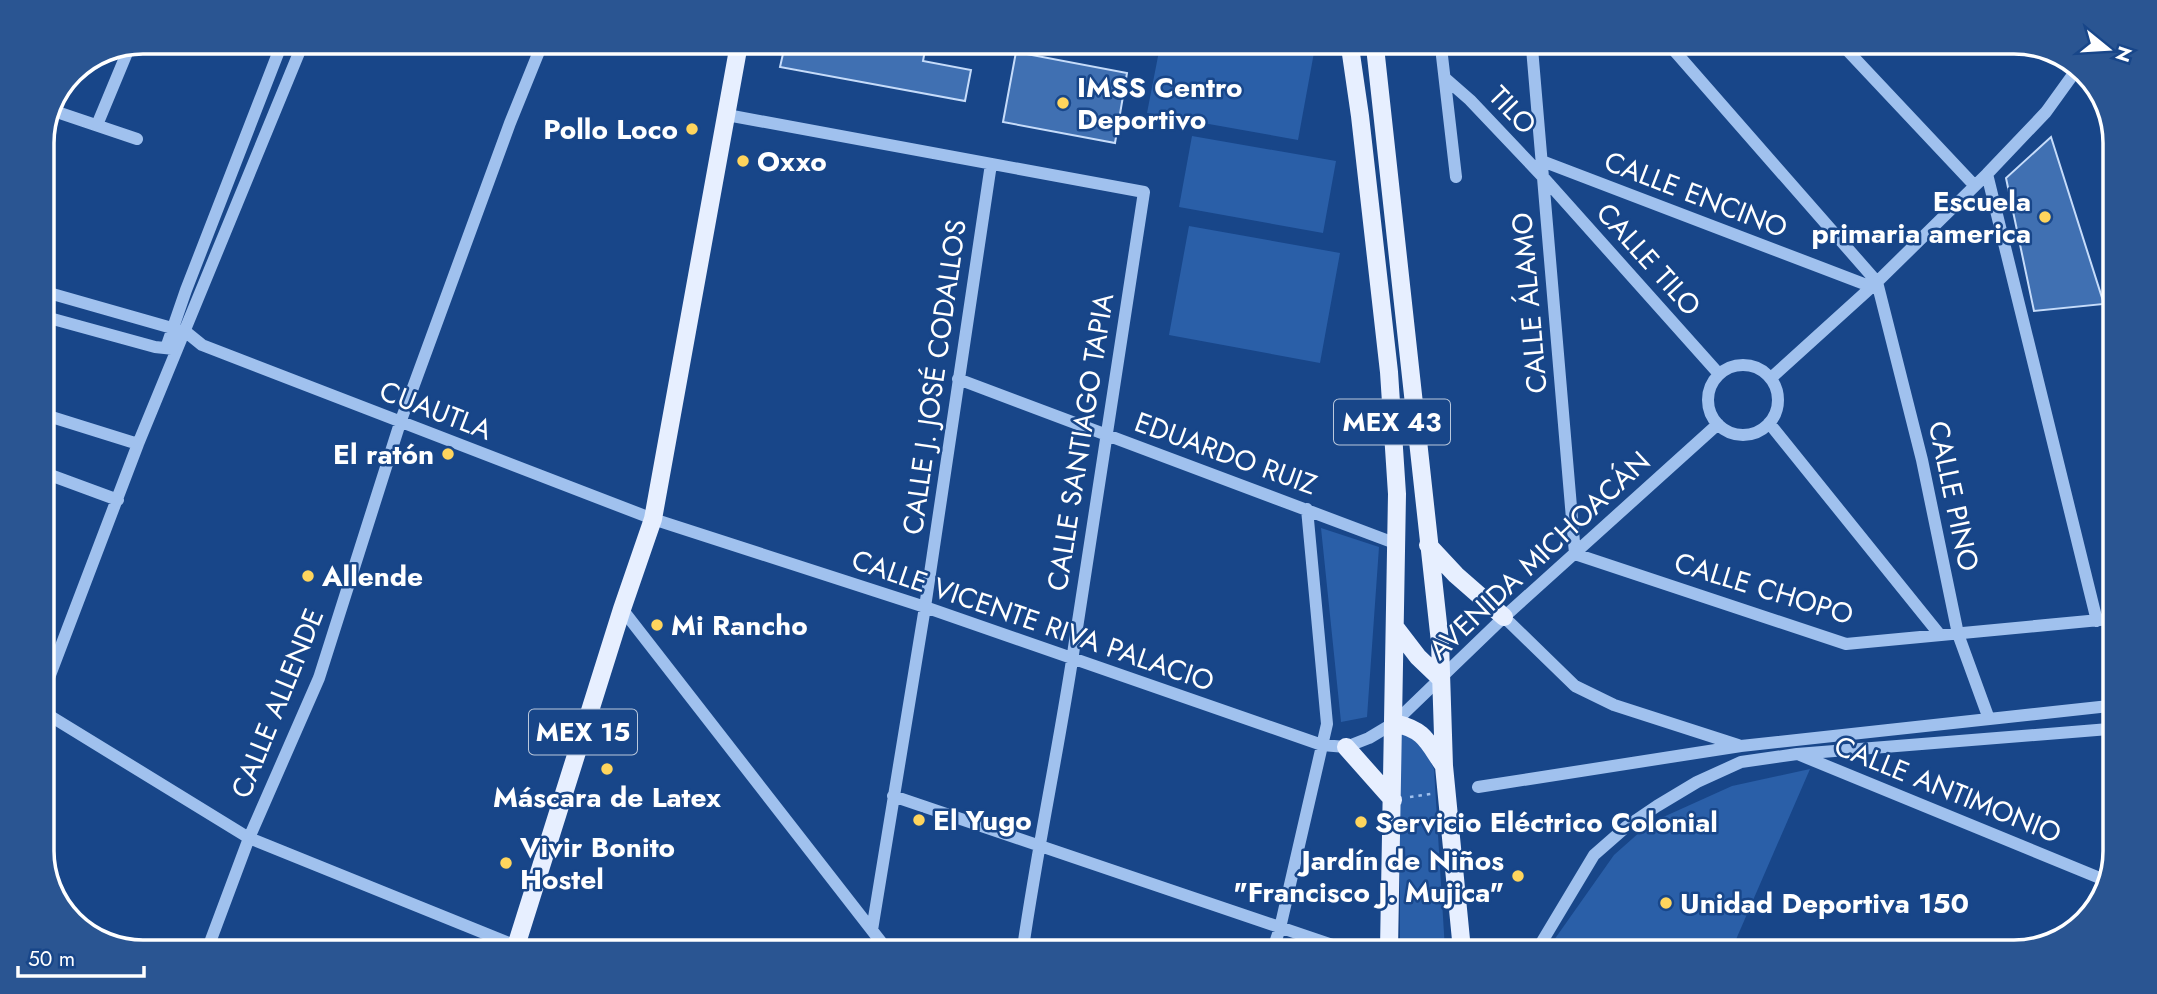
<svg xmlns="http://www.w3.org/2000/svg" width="2157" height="994" viewBox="0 0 2157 994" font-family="Jost,sans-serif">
	<rect width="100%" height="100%" fill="#184689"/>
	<!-- green -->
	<path fill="#2a5fa8" d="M1160 46 1315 47 1298 140 1147 113Z
		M1192 136 1336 161 1323 233 1179 207Z
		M1189 226 1340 253 1320 363 1169 335Z
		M1321 528 1379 547 1367 717 1341 722Z
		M1408 731 1420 740 1434 769 1445 950 1400 949V734Z
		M1810 769 1731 951 1547 950 1614 855 1650 823 1732 786Z"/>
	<!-- building -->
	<path fill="#4070b2" stroke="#c6dcfa" stroke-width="2" d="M785 45H926L923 61 971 70 965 101 780 67Z
		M1016 52 1127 73 1115 143 1003 122Z
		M2051 137 2104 304 2034 311 2006 178Z"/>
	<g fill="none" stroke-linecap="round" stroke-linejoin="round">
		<!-- path -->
		<path stroke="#a0c1ee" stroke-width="2.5" stroke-dasharray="3.5 5" stroke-linecap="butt" d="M1410 797 1431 794"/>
		<!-- minor -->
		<path stroke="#a0c1ee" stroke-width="12" d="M1532 48 1575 554 1846 644 2110 619
			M1672 48 1877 282 1922 460 1958 634 1989 719
			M1846 49 1974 185
			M1442 56 1456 177
			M1446 79 1470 100 1543 177 1719 374
			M54 111 137 139
			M727 115 1144 192C1119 346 1096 500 1073 654 1058 752 1037 850 1023 948
			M97 125 129 48
			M1542 161 1872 287
			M1987 174 2097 621
			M42 291 186 332 202 345 653 519 925 607 1322 745 1346 747 1369 738 1394 723 1504 617 1718 424
			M42 316 155 347 174 349
			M166 348 186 290 282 43
			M1708 400a35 35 0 1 1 70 0a35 35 0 1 1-70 0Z
			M1771 378 1877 282 1987 174 2046 112 2077 69
			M958 379 1397 544
			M42 414 138 444
			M1769 423 1940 635
			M42 472 118 500
			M622 609 885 947
			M1504 617 1575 686 1614 705 1738 745
			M42 696 138 444 303 43
			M42 711 249 838 516 946
			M1800 755 2107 881
			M1478 787 1741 746 2109 706
			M893 796 1344 949
			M872 930 925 607 991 164
			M209 945 249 838 319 678 400 423 510 123 542 44
			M1273 949 1280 928 1327 724 1307 509
			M1537 950 1594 855 1626 827 1657 806 1697 782 1741 762 1797 754 2109 729"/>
		<!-- major -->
		<path stroke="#e7efff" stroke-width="18" d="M1350 47 1360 116 1389 372 1397 494 1389 949
			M1375 47 1440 642 1444 766 1462 950
			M1428 545 1456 575 1504 617
			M1395 627 1418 657 1441 679
			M1394 723C1425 730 1427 741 1444 766
			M1346 747 1393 800
			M516 946 622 609 653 519 739 44"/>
	</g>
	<!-- markers -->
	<g fill="#ffd55d" stroke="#184689" stroke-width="2.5">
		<circle cx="1063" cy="103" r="7"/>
		<circle cx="692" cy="129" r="7"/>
		<circle cx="743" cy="161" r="7"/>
		<circle cx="2045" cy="217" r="7"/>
		<circle cx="448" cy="454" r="7"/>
		<circle cx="308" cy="576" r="7"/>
		<circle cx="657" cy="625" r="7"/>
		<circle cx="607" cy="769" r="7"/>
		<circle cx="919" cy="820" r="7"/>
		<circle cx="1361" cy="822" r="7"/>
		<circle cx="506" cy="863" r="7"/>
		<circle cx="1518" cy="876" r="7"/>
		<circle cx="1666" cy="903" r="7"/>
	</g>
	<g text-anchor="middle" stroke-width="5" stroke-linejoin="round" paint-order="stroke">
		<!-- shield labels -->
		<g fill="#184689" stroke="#bac8dc" stroke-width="2">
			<rect x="1334" y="399.5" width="116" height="45" rx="5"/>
			<rect x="529" y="709.5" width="108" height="45" rx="5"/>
		</g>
		<g font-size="26" font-weight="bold" fill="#fff">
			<text x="1392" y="431">MEX 43</text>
			<text x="583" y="741">MEX 15</text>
		</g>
		<!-- poi labels -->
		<g font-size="28" font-weight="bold" fill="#fff" stroke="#184689" text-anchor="start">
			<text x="1077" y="97">IMSS Centro<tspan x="1077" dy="32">Deportivo</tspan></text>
			<text x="678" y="139" text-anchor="end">Pollo Loco</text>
			<text x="757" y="171">Oxxo</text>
			<text x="2031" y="211" text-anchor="end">Escuela<tspan x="2031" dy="32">primaria america</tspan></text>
			<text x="434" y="464" text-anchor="end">El ratón</text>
			<text x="322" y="586">Allende</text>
			<text x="671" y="635">Mi Rancho</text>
			<text x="607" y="807" text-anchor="middle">Máscara de Latex</text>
			<text x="933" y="830">El Yugo</text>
			<text x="1375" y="832">Servicio Eléctrico Colonial</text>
			<text x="520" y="857">Vivir Bonito<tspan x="520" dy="32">Hostel</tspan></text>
			<text x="1504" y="870" text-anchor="end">Jardín de Niños<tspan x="1504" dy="32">"Francisco J. Mujica"</tspan></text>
			<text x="1680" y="913">Unidad Deportiva 150</text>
		</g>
		<!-- street labels -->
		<g font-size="28" fill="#fff" stroke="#184689">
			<text transform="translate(1513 110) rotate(46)" y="10">TILO</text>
			<text transform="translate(1696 194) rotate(21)" y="10">CALLE ENCINO</text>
			<text transform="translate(1649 259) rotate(48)" y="10">CALLE TILO</text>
			<text transform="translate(1529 303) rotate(-95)" y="10">CALLE ÁLAMO</text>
			<text transform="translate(934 377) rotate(-82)" y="10">CALLE J. JOSÉ CODALLOS</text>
			<text transform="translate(436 410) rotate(21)" y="10">CUAUTLA</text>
			<text transform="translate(1080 442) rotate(-81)" y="10">CALLE SANTIAGO TAPIA</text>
			<text transform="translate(1226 453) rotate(20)" y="10">EDUARDO RUIZ</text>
			<text transform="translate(1954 496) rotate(78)" y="10">CALLE PINO</text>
			<text transform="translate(1539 555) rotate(-43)" y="10">AVENIDA MICHOACÁN</text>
			<text transform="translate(1764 588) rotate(17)" y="10">CALLE CHOPO</text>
			<text transform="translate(1033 620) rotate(19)" y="10">CALLE VICENTE RIVA PALACIO</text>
			<text transform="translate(277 703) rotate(-68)" y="10">CALLE ALLENDE</text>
			<text transform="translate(1948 789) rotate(22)" y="10">CALLE ANTIMONIO</text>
		</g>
	</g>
	<!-- crop -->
	<path d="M0 0H2157V994H0ZM143 54H2014A89 89 0 0 1 2103 143V851A89 89 0 0 1 2014 940H143A89 89 0 0 1 54 851V143A89 89 0 0 1 143 54Z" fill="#2a5592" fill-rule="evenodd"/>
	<path fill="none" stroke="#fff" stroke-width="3.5" d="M143 54H2014A89 89 0 0 1 2103 143V851A89 89 0 0 1 2014 940H143A89 89 0 0 1 54 851V143A89 89 0 0 1 143 54Z"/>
	<!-- north arrow -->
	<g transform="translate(2108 49) rotate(108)" stroke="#184689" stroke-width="5" paint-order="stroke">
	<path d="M0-5L12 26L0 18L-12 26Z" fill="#ffffff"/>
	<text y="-10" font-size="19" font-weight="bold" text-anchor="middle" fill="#ffffff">N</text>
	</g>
	<!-- scale -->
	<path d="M18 966v10h126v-10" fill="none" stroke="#ffffff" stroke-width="3.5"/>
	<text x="28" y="966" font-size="21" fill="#ffffff" stroke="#184689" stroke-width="5" paint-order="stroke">50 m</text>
</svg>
